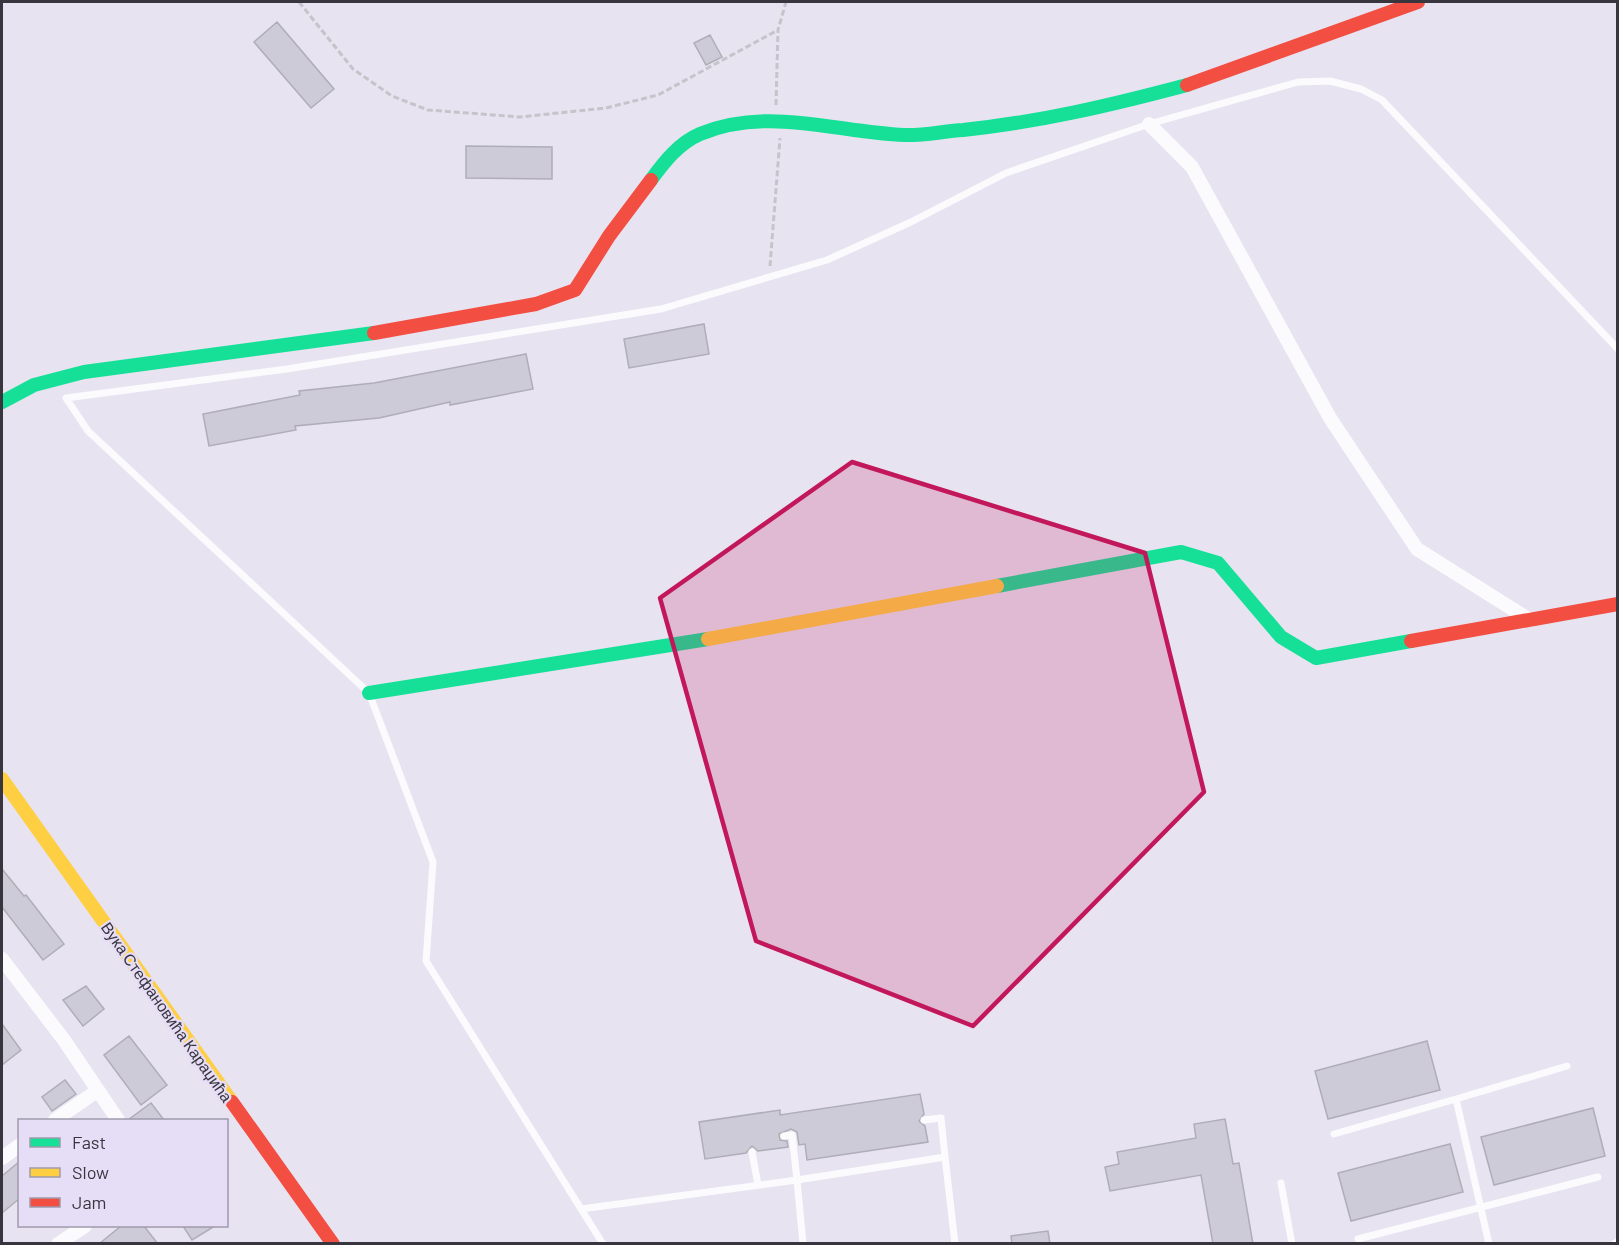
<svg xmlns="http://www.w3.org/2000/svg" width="1619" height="1245" viewBox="0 0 1619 1245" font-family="Barlow,sans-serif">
	<rect width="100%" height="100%" fill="#e7e3f0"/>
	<!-- building -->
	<path fill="#cdcbd8" stroke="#afadb7" stroke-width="1.5" d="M277 22 334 89 311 108 254 42Z
		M710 35 722 57 706 65 694 43Z
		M466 146 552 147V179L466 178Z
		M704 324 709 354 629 368 624 339Z
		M526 354 533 389 450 405V402L379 418 295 426 296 430 209 446 203 414 300 395 299 391 374 383Z
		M2 869 24 896 26 895 64 944 43 960 2 907Z
		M86 986 104 1009 83 1026 63 1000Z
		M2 1024 21 1050 2 1065Z
		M129 1036 167 1085 141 1105 104 1055Z
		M1427 1041 1440 1090 1328 1119 1315 1071Z
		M65 1080 76 1094 52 1111 42 1097Z
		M920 1094 924 1114 919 1121 925 1126 928 1142 807 1160 805 1144 799 1145 797 1132 791 1129 779 1134 780 1140 787 1141 788 1147 758 1151 752 1146 746 1153 705 1159 699 1122 780 1110V1115Z
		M151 1103 164 1120H128Z
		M1593 1108 1605 1156 1494 1185 1481 1137Z
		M1225 1119 1233 1164 1239 1163 1253 1244H1213L1201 1175 1110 1191 1105 1167 1119 1164 1117 1152 1196 1138 1194 1124Z
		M1450 1144 1463 1192 1351 1221 1338 1173Z
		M20 1161V1198L2 1213V1176Z
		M121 1226H144L158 1244H99Z
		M183 1226H215L192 1240Z
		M1048 1231 1050 1244H1012L1011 1236Z"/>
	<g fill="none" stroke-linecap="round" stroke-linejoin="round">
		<!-- path -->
		<path stroke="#c6c4ca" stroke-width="3" stroke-dasharray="6 3" stroke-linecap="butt" d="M299 2 353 69 392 96 428 110 520 117 606 108 658 95 778 30
			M776 105 778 30 786 2
			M770 266 780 138"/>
		<!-- lane -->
		<path stroke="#fbfbfd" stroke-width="7" d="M1456 1099 1567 1066
			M924 1120 941 1118 945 1157
			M1334 1134 1456 1099 1489 1244
			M784 1136 792 1135 797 1180 945 1157 955 1244
			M752 1152 758 1185
			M1281 1183 1292 1244
			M581 1209 797 1180 803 1244
			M1358 1239 1598 1177
			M603 1244 426 961 433 862 369 693 88 431 66 398 287 369 661 309 827 260 911 222 1006 173 1149 124 1298 82 1330 81 1361 89 1382 100 1618 349
			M1614 1244 1618 1241"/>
		<!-- street -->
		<path stroke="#fbfbfd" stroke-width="14" d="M1149 124 1192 167 1330 418 1417 549 1530 620
			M2 959 64 1040 118 1120
			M55 1120 97 1091
			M2 1158 20 1145
			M58 1244 85 1226"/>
		<!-- fast -->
		<path stroke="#16e098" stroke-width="14" d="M651 180C664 162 679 143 700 134 766 106 836 132 904 135 923 136 944 131 963 130 1040 122 1112 105 1187 85
			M2 402 34 385 84 372 374 333
			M997 586 1181 552 1218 563 1281 637 1316 658 1411 641
			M369 693 708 639"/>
		<!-- slow -->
		<path stroke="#ffcf43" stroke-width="14" d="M708 639 997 586
			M2 779 232 1102"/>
		<!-- jam -->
		<path stroke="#f24e42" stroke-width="14" d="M1187 85 1418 2
			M374 333 536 304 575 290 609 236 651 180
			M1411 641 1618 604
			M232 1102 333 1244"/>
	</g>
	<!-- marked area -->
	<path fill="#c2185b" fill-opacity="0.2" stroke="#c2185b" stroke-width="4.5" stroke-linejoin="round" d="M852 462 1145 553 1204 792 973 1026 756 941 660 598Z"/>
	<g text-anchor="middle" stroke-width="4.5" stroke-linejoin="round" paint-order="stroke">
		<!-- street labels -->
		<g font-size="16" fill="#38353e" stroke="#e6ddf6">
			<text transform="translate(167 1012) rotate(55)" y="6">Вука Стефановића Караџића</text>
		</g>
	</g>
	<!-- border -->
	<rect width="1619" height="1245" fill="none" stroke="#38353e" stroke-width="6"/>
	<!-- legend -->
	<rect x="18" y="1119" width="210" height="108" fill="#e6ddf6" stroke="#a09aac" stroke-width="1.5"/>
	<rect x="30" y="1138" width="30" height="9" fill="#16e098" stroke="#a09aac" stroke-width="1.5"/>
	<text x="72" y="1149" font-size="18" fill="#38353e">Fast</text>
	<rect x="30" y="1168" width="30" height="9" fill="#ffcf43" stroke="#a09aac" stroke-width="1.5"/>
	<text x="72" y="1179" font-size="18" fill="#38353e">Slow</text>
	<rect x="30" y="1198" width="30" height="9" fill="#f24e42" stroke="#a09aac" stroke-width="1.5"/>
	<text x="72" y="1209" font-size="18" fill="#38353e">Jam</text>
</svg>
